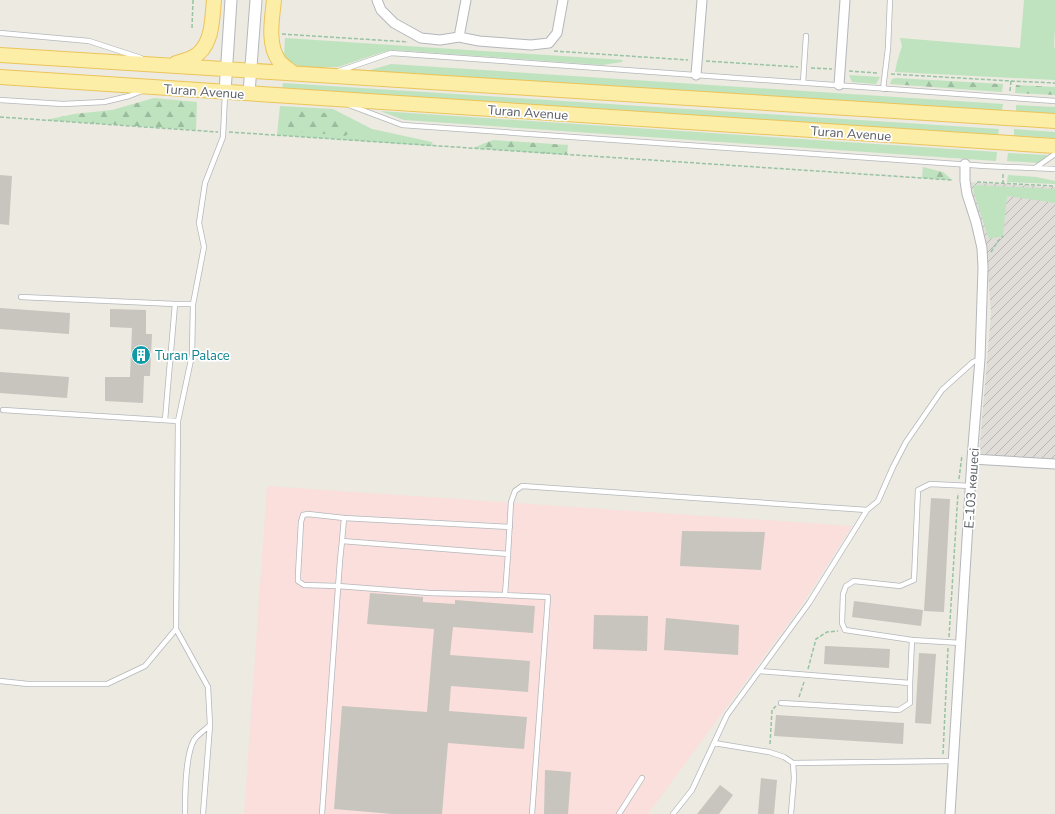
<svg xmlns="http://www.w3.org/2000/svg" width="1055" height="814" viewBox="0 0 1055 814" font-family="'Nunito Sans',sans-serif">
	<defs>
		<pattern id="industrial-furrows" width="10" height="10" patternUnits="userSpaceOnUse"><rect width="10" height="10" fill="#e0ddd9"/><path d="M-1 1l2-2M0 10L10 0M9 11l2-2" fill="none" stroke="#b9b6b3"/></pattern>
		<pattern id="forest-firs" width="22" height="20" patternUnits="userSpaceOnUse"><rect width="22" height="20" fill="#bee3be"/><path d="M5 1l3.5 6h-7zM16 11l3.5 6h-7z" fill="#9dbb9e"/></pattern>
	</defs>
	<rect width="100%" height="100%" fill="#eceae1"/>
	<!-- industrial -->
	<path fill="url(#industrial-furrows)" d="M966 182 1055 187V460L979 455 991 313 986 248Z"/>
	<!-- medical -->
	<path fill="#fadfdd" d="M267 486 852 526 801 606 648 814H244Z"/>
	<!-- grass -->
	<path fill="#bee3be" d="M1024 0H1055V27L1054 47 1055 48V80L895 72 897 62 902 46 900 38 1020 48Z
		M285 38 623 60 622 62 602 65 394 50 383 52 338 67H308L293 65 284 56Z
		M391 64 1003 104 1002 111 367 71Z
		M849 75 880 77 876 84 852 82Z
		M283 83 999 129 998 136 282 89Z
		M1016 105 1055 107V115L1016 113Z
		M280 106 333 109 372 129 432 142 433 146 277 135Z
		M380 111 997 152 996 161 404 120Z
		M1014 129 1055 132V138L1014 136Z
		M1008 153 1048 155 1039 163 1007 161Z
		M1008 175 1036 177 1055 181V184L1007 182Z
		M974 185 1055 189V203L1007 196 1003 236 989 239 974 193Z"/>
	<!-- forest -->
	<path fill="url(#forest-firs)" d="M896 78 1003 84 1002 92 890 84 892 79Z
		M1016 85 1055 87V95L1015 93Z
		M154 98 197 102 196 130 46 120 74 114 112 110Z
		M287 110 339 114 356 129 345 136 285 130Z
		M493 140 568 145 567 155 473 148Z
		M923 167 943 172 952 180 922 178Z"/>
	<!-- building -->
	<path fill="#c8c4be" d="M0 175 12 176 9 225 0 224Z
		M0 308 70 313 69 334 0 329Z
		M110 309 146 310V334H152L150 376H144L143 403 105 401V377H130L132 328 110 327Z
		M0 372 69 377 67 398 0 393Z
		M931 498 950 499 944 612 924 611Z
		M682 531 765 532 761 570 680 566Z
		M370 593 423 597V602L455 604V600L535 606 533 633 453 627 450 655 530 661 528 692 451 686 449 711 527 717 524 749 448 743 442 814H393L334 809 342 706 427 712 434 629 367 624Z
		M854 601 923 610 921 626 852 617Z
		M594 615 648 616 647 651 593 649Z
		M666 618 739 625 738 655 664 650Z
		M825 646 890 649 889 668 824 664Z
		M919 653 936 654 931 724 915 723Z
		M776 715 904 723 903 744 774 736Z
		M545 770 571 772 568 814H544Z
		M761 778 777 780 774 814H758Z
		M720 785 733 795 719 814H697Z"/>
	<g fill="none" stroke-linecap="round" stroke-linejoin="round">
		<defs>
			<path id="service" d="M0 33 89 41 141 58
				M339 71 391 53 1055 101
				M803 83 806 36
				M883 89 888 48 890 0
				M0 100 63 104 104 102 129 96 142 91
				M349 105 402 125 985 166 1055 169
				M1035 168 1055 154
				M21 297 175 304H193
				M3 410 178 421
				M165 420 175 304
				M344 518 308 514 303 515 301 522 298 575V581L304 585 338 586 429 593 505 595
				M342 541 344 518 510 527
				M508 554 505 595 548 597 532 814
				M961 643 912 640 845 630 842 623 843 594 846 586 854 581 900 586 914 580 918 490 930 484 971 486
				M760 671 910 683 912 640
				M0 681 28 684H107L145 666 176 629
				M781 703 899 710 910 703V683
				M714 743 769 752 784 757 793 763 794 778 791 814
				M793 763 953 761
				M185 814C185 795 185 756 194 740 197 735 205 730 210 725
				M203 814 210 725 208 687 176 629 178 421 192 355 193 304 204 247 199 223 205 183 223 137 225 93
				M322 814 340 560 342 541 508 554 511 502 515 491 522 486 867 510 878 501 893 467 906 442 942 390 973 362 980 359
				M619 814 642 778
				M673 814 692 790 727 715 809 603 867 510"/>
			<path id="minor" d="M377 0 381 10 394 23 421 38 440 40 459 37 479 41 531 45 549 43 557 33 563 0
				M459 37 466 0
				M696 75 702 0
				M839 85 845 0
				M972 459 1055 464
				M950 814 972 459 980 359 983 268 982 248 976 222 967 194 965 181V164"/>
			<path id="tertiary" d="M225 92 231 0
				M249 93 256 0"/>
			<path id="primary" d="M274 0C272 19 267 44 279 61 283 66 289 69 293 73
				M0 55 1055 121
				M176 63C184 61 193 59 199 53 213 40 212 18 214 0
				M0 77 1055 146"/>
		</defs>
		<!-- service casing -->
		<use href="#service" stroke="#b4b7bb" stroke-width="6"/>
		<!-- minor casing -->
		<use href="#minor" stroke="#b4b7bb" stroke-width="11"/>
		<!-- tertiary casing -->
		<use href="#tertiary" stroke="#b4b7bb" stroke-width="13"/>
		<!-- primary casing -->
		<use href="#primary" stroke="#ebc45b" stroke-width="16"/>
		<!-- path -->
		<path stroke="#98c3a4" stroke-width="1.5" stroke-dasharray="4 2" stroke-linecap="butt" d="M192 28 193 0
			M282 34 408 42
			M554 51 688 60
			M706 61 798 67
			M811 68 832 69
			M849 71 877 73
			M891 74 1011 81 1055 83
			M1010 91 1011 81
			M0 117 218 132
			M229 132 952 180
			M977 182 1055 186
			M1003 184V174
			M991 252 998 241 1003 236
			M959 479 962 455
			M949 637 958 493
			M808 669 816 639 827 632 838 631
			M799 697 804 682
			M770 744 772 710 776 706
			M943 754 948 648"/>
		<!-- service -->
		<use href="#service" stroke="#fff" stroke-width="4.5"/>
		<!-- minor -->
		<use href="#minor" stroke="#fff" stroke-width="9"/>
		<!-- tertiary -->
		<use href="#tertiary" stroke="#fff" stroke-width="11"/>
		<!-- primary -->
		<use href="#primary" stroke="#fceea7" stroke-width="14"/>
	</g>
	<!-- icons -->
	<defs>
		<symbol id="building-disc" viewBox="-11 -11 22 22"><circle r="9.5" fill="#0f9aa8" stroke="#fff"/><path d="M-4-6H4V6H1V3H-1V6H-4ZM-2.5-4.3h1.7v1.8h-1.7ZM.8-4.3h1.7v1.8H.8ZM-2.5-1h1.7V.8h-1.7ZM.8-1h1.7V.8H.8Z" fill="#fff"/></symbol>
	</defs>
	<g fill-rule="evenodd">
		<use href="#building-disc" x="130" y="344" width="22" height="22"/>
	</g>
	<g text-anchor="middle" stroke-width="3.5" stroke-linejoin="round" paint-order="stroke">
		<!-- street labels -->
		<g font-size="13" fill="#5a5d62" stroke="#fff">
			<text transform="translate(204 91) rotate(4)" y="5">Turan Avenue</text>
			<text transform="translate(528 112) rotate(4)" y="5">Turan Avenue</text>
			<text transform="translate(851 133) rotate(4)" y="5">Turan Avenue</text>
			<text transform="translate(971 488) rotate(-86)" y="5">Е-103 көшесі</text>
		</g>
		<!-- culture labels -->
		<g font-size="13" fill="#0d838f" stroke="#fff" text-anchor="start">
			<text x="155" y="360">Turan Palace</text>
		</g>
	</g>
</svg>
